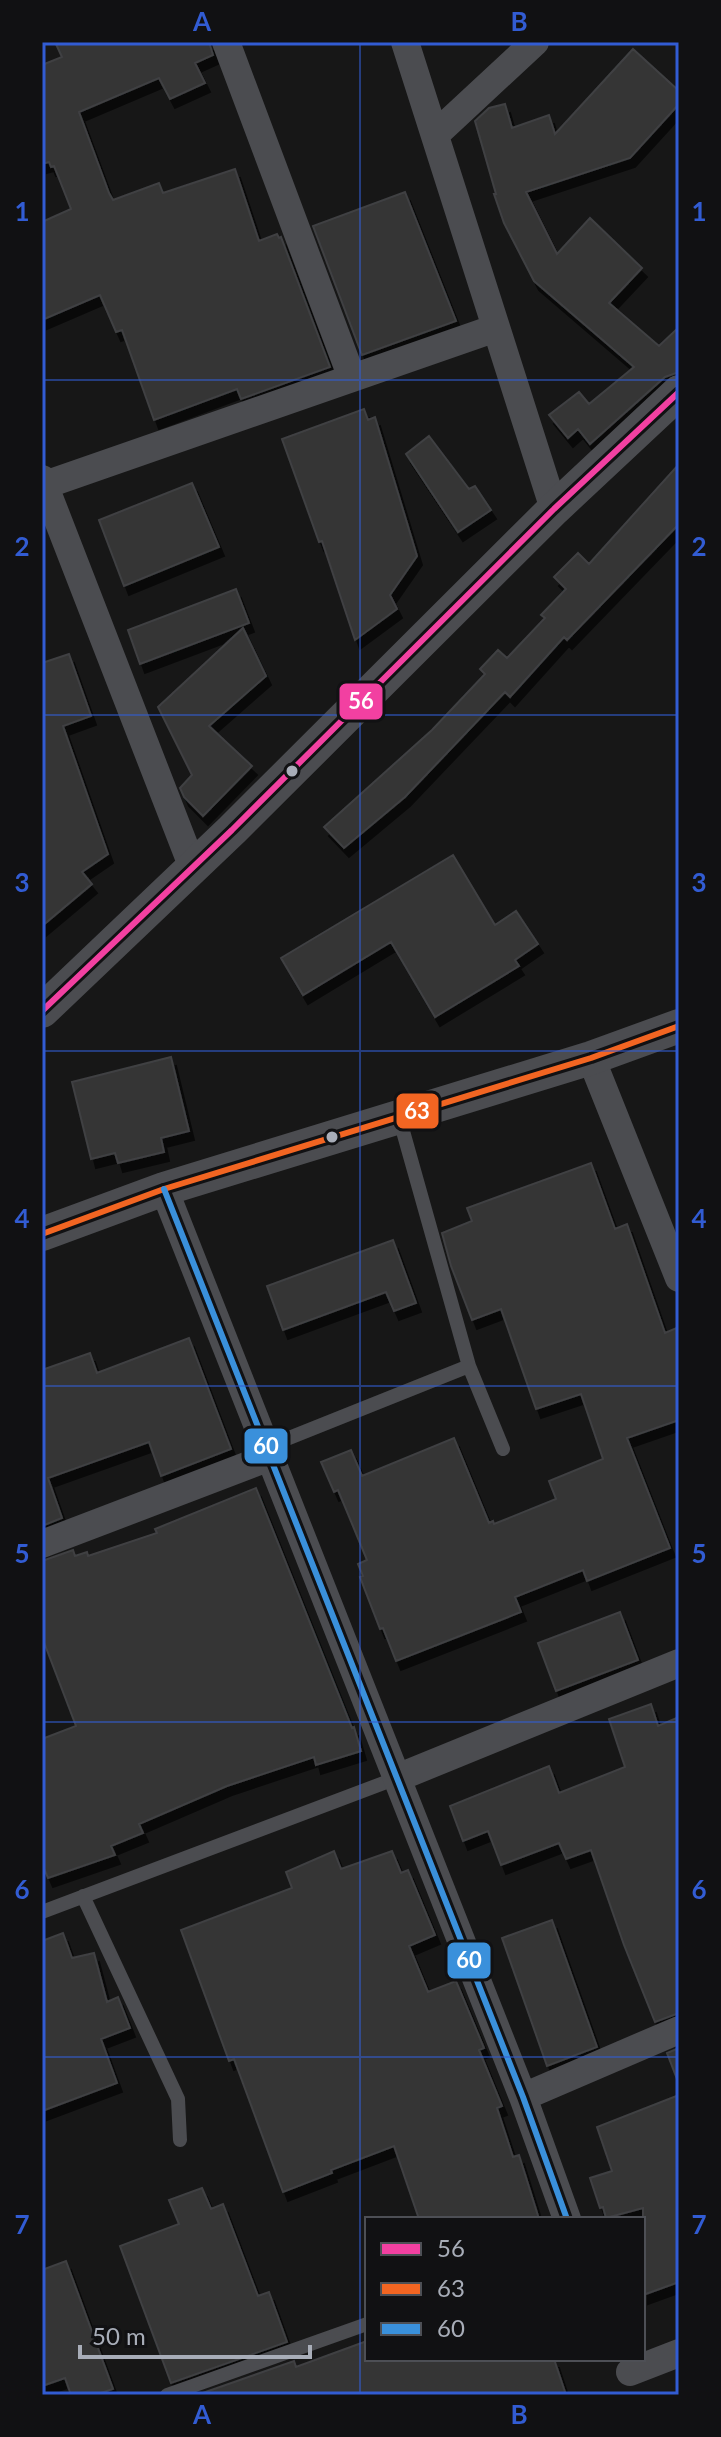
<svg xmlns="http://www.w3.org/2000/svg" width="721" height="2437" viewBox="0 0 721 2437" font-family="Lato,sans-serif">
	<defs>
		<filter id="shadow"><feDropShadow dx="5" dy="9" stdDeviation="0" flood-color="#0009"/></filter>
	</defs>
	<rect width="100%" height="100%" fill="#171717"/>
	<!-- building -->
	<path fill="#353536" stroke="#3f4043" stroke-width="2" filter="url(#shadow)" d="M55 42H209L213 55 195 63 205 83 170 99 159 78 79 112 109 193 113 200 159 183 163 193 235 169 259 241 277 234 279 238 281 237 330 367 241 399 237 389 154 420 122 330 116 332 100 295 42 320V222L71 209 54 166 51 167 49 162 42 164V65L62 57Z
		M633 49 679 91V104L630 158 526 192 557 254 590 218 642 268 609 303 659 346 679 327V372L665 377 590 444 578 429 568 438 549 415 579 392 589 404 634 367 534 281 504 223 494 194H496L475 121 489 108 505 104 512 128 549 115 555 134Z
		M405 192 456 321 362 355 313 226Z
		M364 409 368 420 375 417 417 556 390 595 397 609 355 640 322 541 319 542 282 439Z
		M429 436 469 489 475 486 491 510 458 532 406 454Z
		M679 464V524L567 640 564 637 510 697 505 692 405 797 344 848 324 827 432 730 485 674 480 669 498 650 507 658 545 618 541 615 566 589 554 577 578 553 589 564Z
		M192 483 219 547 124 586 99 520Z
		M236 589 249 623 140 664 128 630Z
		M243 628 266 676 209 726 252 766 203 816 184 797 180 788 192 775 158 707Z
		M69 654 91 716 63 726 108 854 82 872 92 884 42 926V663Z
		M453 855 495 925 516 911 538 944 515 960 519 966 435 1017 391 942 303 995 281 958Z
		M171 1057 189 1131 161 1138 164 1152 118 1163 115 1153 91 1159 72 1082Z
		M591 1163 615 1229 627 1224 665 1333 679 1327V1420L627 1438 670 1548 587 1581 583 1570 515 1597 521 1612 396 1661 383 1628 380 1629 360 1577 363 1576 358 1564 367 1560 338 1490 334 1492 321 1462 351 1450 362 1476 454 1438 489 1523 493 1521 494 1524 556 1499 549 1481 603 1459 581 1394 536 1409 501 1309 472 1320 451 1266 442 1233 472 1221 467 1208Z
		M393 1240 416 1303 394 1311 386 1292 283 1330 267 1286Z
		M189 1338 231 1449 161 1476 149 1442 48 1478 62 1518 42 1526V1370L90 1353 97 1373Z
		M256 1488 352 1728 354 1727 361 1751 316 1765 314 1757 227 1786 139 1824 143 1833 111 1846 115 1855 48 1878 42 1864V1739L76 1726 42 1637V1561L73 1550 75 1556 87 1552 88 1556 157 1533 155 1529Z
		M620 1612 638 1660 556 1691 538 1643Z
		M651 1704 658 1726 679 1717V2013L655 2022 624 1945 591 1850 566 1859 559 1843 501 1865 488 1831 463 1841 450 1806 549 1766 559 1793 625 1767 609 1719Z
		M334 1851 341 1869 392 1851 401 1873 408 1870 435 1935 409 1946 428 1992 456 1981 484 2048 479 2050 502 2106 497 2108 513 2157 519 2155 539 2219H419L394 2146 331 2170 332 2173 283 2192 234 2059 229 2061 181 1930 292 1888 286 1872Z
		M552 1920 597 2047 547 2066 502 1938Z
		M63 1933 72 1958 94 1953 107 2002 118 1997 130 2028 101 2039 117 2083 42 2111V1941Z
		M679 2048V2079H677L667 2053Z
		M679 2095V2282L643 2295V2208L606 2218 603 2207 600 2208 590 2178 612 2171 597 2127Z
		M202 2188 211 2209 223 2204 258 2296 269 2292 287 2342 171 2383 120 2246 179 2224 169 2200Z
		M66 2261 113 2389 95 2395H71L65 2378 42 2386V2270Z
		M367 2341V2359H554L566 2395H197L294 2361 296 2367Z"/>
	<g fill="none" stroke-linecap="round" stroke-linejoin="round">
		<!-- service -->
		<path stroke="#4b4c50" stroke-width="14" d="M469 1366 503 1449
			M264 1448 469 1366 399 1117
			M83 1896 178 2099 180 2140
			M42 1912 397 1778
			M167 2395 367 2324"/>
		<!-- minor -->
		<path stroke="#4b4c50" stroke-width="28" d="M226 42 352 378
			M405 42 554 509
			M435 135 535 42
			M42 479 193 868
			M42 486 496 328
			M591 1058 679 1278
			M164 1189 523 2097 567 2219
			M42 1544 270 1457
			M397 1778 679 1663
			M523 2097 679 2030
			M630 2372 679 2353"/>
		<!-- tertiary -->
		<path stroke="#4b4c50" stroke-width="34" d="M42 1011 232 830 554 509 679 392
			M42 1234 164 1189 591 1058 679 1026"/>
		<defs>
			<path id="bus-1" d="M42 1011 232 830 554 509 679 392"/>
			<path id="bus-2" d="M42 1234 164 1189 591 1058 679 1026"/>
			<path id="bus-3" d="M164 1189 523 2097 567 2219"/>
		</defs>
		<!-- bus-1 casing -->
		<use href="#bus-1" stroke="#111113" stroke-width="12"/>
		<!-- bus-2 casing -->
		<use href="#bus-2" stroke="#111113" stroke-width="12"/>
		<!-- bus-3 casing -->
		<use href="#bus-3" stroke="#111113" stroke-width="12"/>
		<!-- bus-1 -->
		<use href="#bus-1" stroke="#f240a1" stroke-width="6"/>
		<!-- bus-2 -->
		<use href="#bus-2" stroke="#f26522" stroke-width="6"/>
		<!-- bus-3 -->
		<use href="#bus-3" stroke="#3a90db" stroke-width="6"/>
	</g>
	<!-- grid -->
	<path fill="none" stroke="#325cd3" stroke-width="2" stroke-opacity="0.55" d="M360 42V2395M42 380H679M42 715H679M42 1051H679M42 1386H679M42 1722H679M42 2057H679"/>
	<!-- markers -->
	<g fill="#a8adb8" stroke="#111113" stroke-width="3">
		<circle cx="292" cy="771" r="7"/>
		<circle cx="332" cy="1137" r="7"/>
	</g>
	<g stroke="#111113" stroke-width="3">
		<rect x="338" y="682" width="46" height="39" rx="8" fill="#f240a1"/>
		<rect x="395" y="1092" width="45" height="38" rx="8" fill="#f26522"/>
		<rect x="243" y="1427" width="46" height="38" rx="8" fill="#3a90db"/>
		<rect x="446" y="1941" width="46" height="39" rx="8" fill="#3a90db"/>
	</g>
	<g font-size="22" text-anchor="middle" font-weight="bold" fill="#fff">
		<text x="361" y="709">56</text>
		<text x="417" y="1119">63</text>
		<text x="266" y="1454">60</text>
		<text x="469" y="1968">60</text>
	</g>
	<!-- border -->
	<rect width="721" height="2437" fill="none" stroke="#111113" stroke-width="88"/>
	<!-- legend -->
	<rect x="365" y="2217" width="280" height="144" fill="#111113" stroke="#4d4f55" stroke-width="2"/>
	<rect x="381" y="2243" width="40" height="12" fill="#f240a1" stroke="#4d4f55" stroke-width="2"/>
	<text x="437" y="2257" font-size="24" fill="#a8adb8">56</text>
	<rect x="381" y="2283" width="40" height="12" fill="#f26522" stroke="#4d4f55" stroke-width="2"/>
	<text x="437" y="2297" font-size="24" fill="#a8adb8">63</text>
	<rect x="381" y="2323" width="40" height="12" fill="#3a90db" stroke="#4d4f55" stroke-width="2"/>
	<text x="437" y="2337" font-size="24" fill="#a8adb8">60</text>
	<!-- scale -->
	<path d="M80 2345v12h230v-12" fill="none" stroke="#a8adb8" stroke-width="4"/>
	<text x="92" y="2345" font-size="24" fill="#a8adb8" stroke="#111113" stroke-width="6" paint-order="stroke">50 m</text>
	<rect x="44" y="44" width="633" height="2349" fill="none" stroke="#325cd3" stroke-width="3"/>
	<g font-size="26" text-anchor="middle" font-weight="bold" fill="#325cd3">
		<text x="202" y="31">A</text>
		<text x="519" y="31">B</text>
		<text x="22" y="221">1</text>
		<text x="699" y="221">1</text>
		<text x="22" y="556">2</text>
		<text x="699" y="556">2</text>
		<text x="22" y="892">3</text>
		<text x="699" y="892">3</text>
		<text x="22" y="1228">4</text>
		<text x="699" y="1228">4</text>
		<text x="22" y="1563">5</text>
		<text x="699" y="1563">5</text>
		<text x="22" y="1899">6</text>
		<text x="699" y="1899">6</text>
		<text x="22" y="2234">7</text>
		<text x="699" y="2234">7</text>
		<text x="202" y="2424">A</text>
		<text x="519" y="2424">B</text>
	</g>
</svg>
